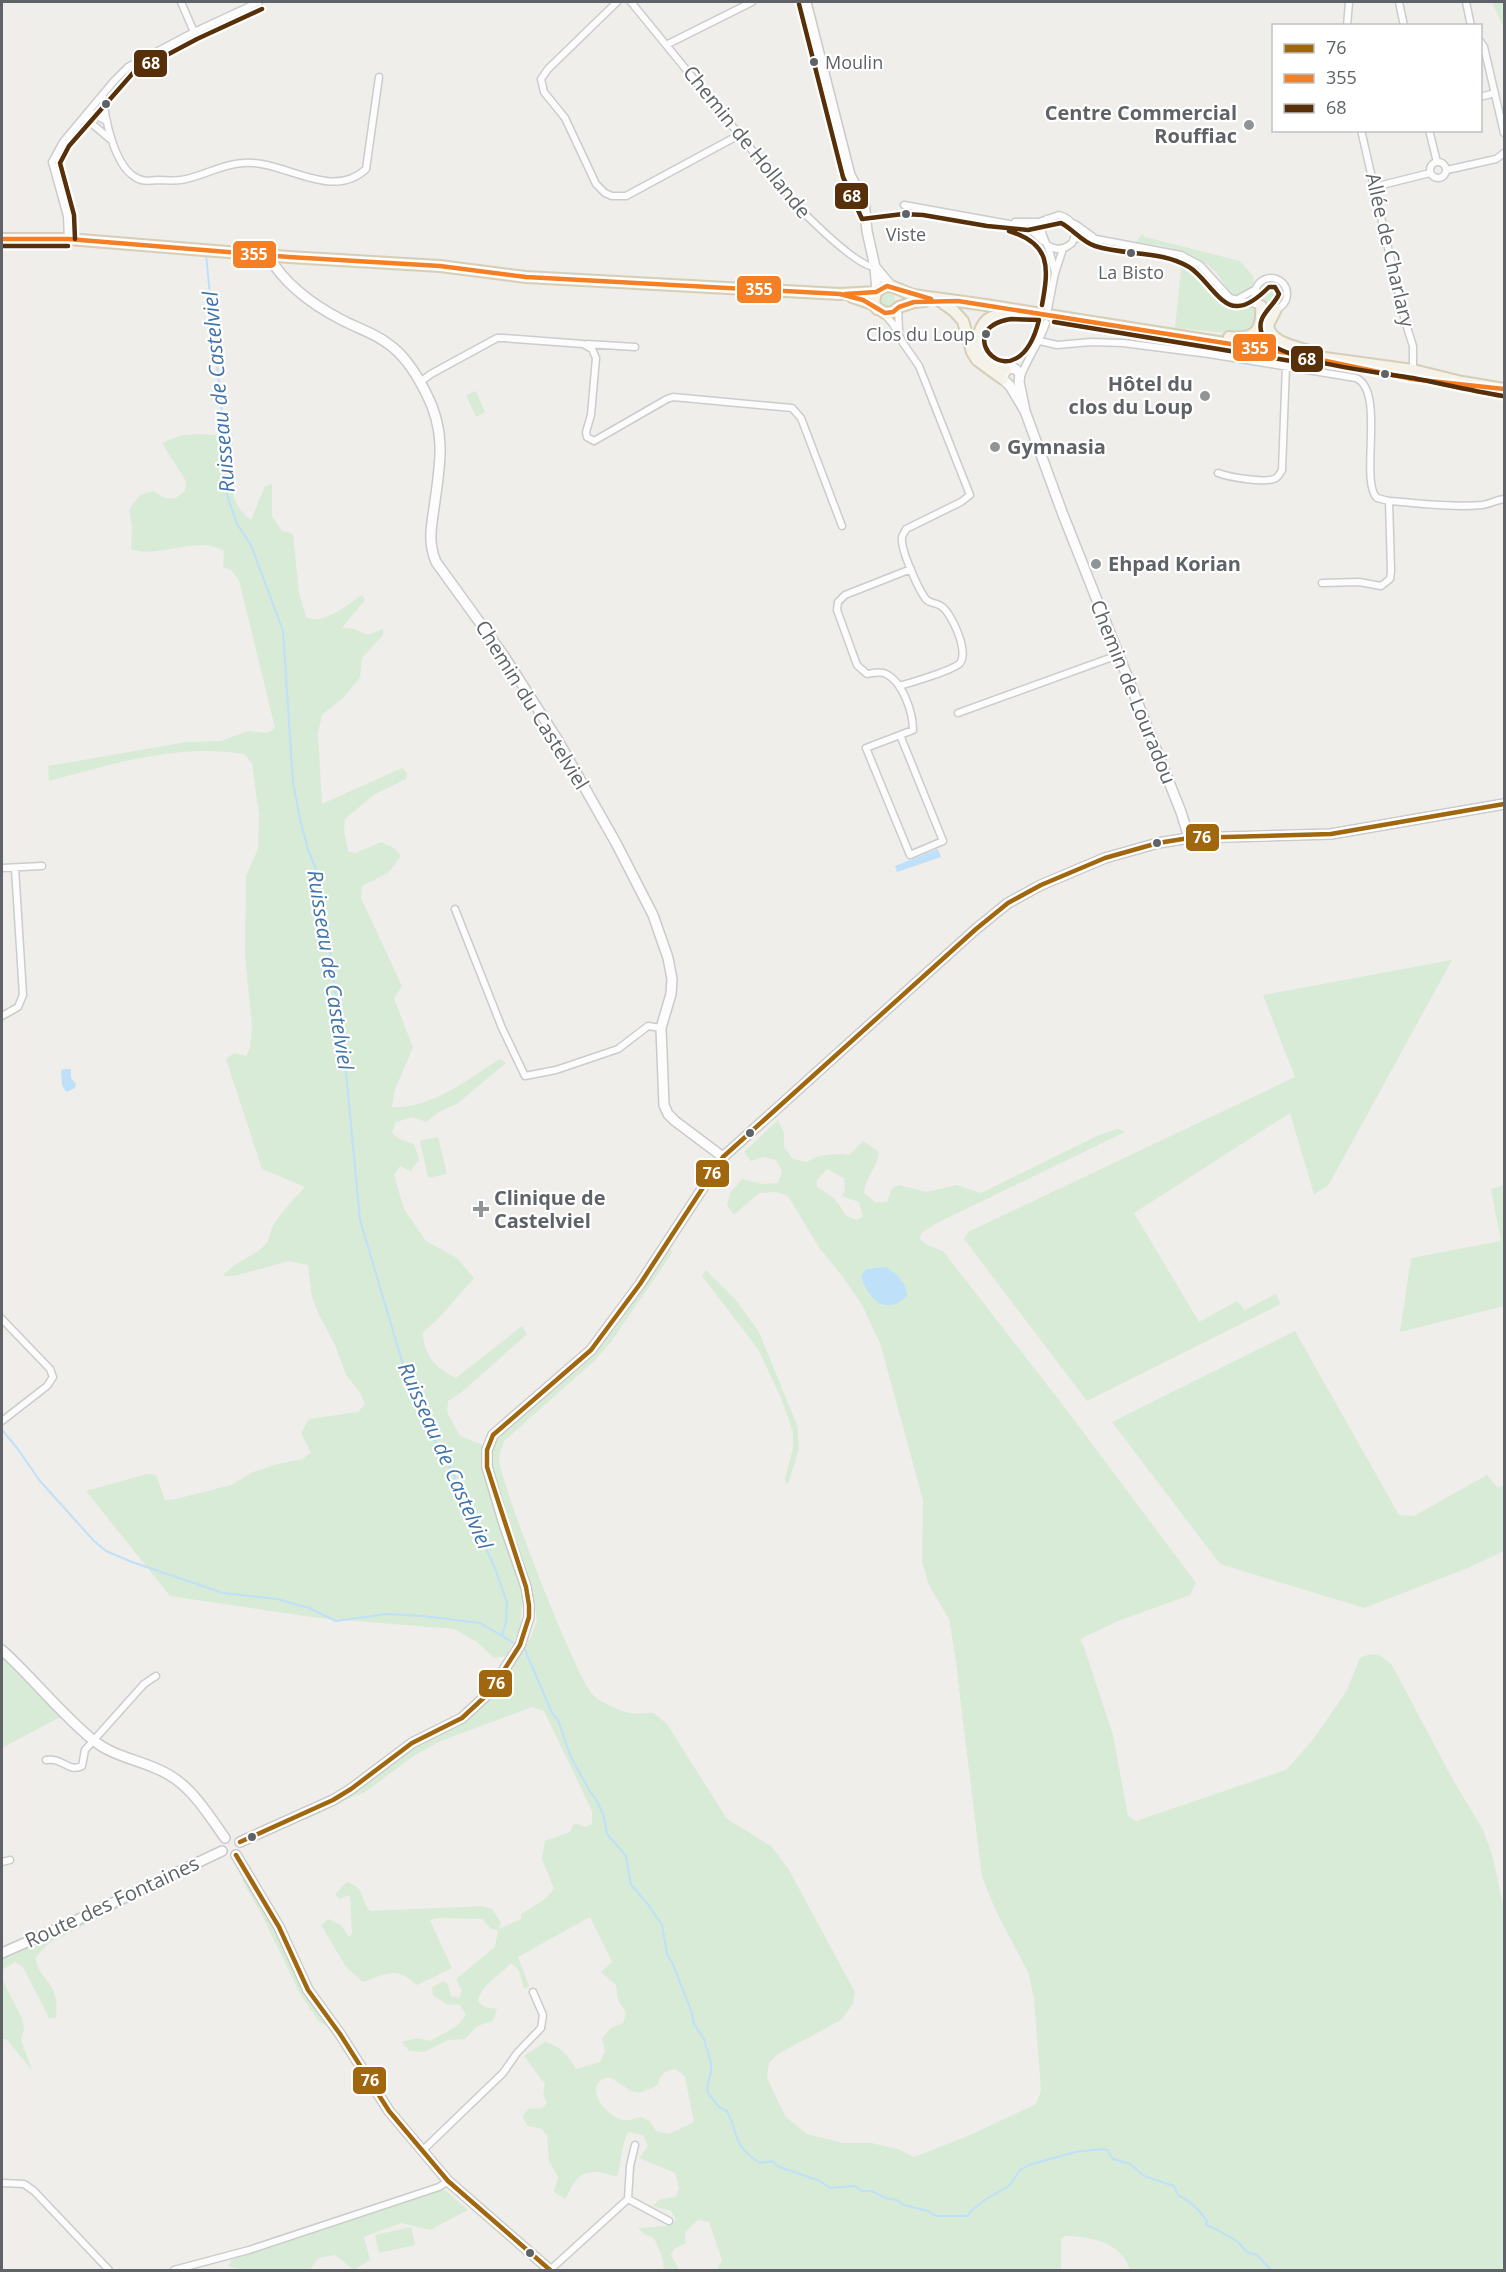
<svg xmlns="http://www.w3.org/2000/svg" width="1506" height="2272" viewBox="0 0 1506 2272" font-family="'Open Sans',sans-serif">
	<rect width="100%" height="100%" fill="#efeeea"/>
	<!-- green -->
	<path fill="#d8ebd6" fill-rule="evenodd" d="M1492 2H1504V25L1503 26Z
		M1142 234 1145 237 1240 261 1253 276 1254 282 1246 294H1232C1225 287 1221 278 1215 271 1192 249 1165 246 1136 242Z
		M1182 259 1195 266 1207 277 1227 301 1254 308 1256 312 1254 329 1240 334 1175 328Z
		M1259 294a12 12 0 1 1 24 0a12 12 0 1 1-24 0Z
		M881 299a7 7 0 1 1 14 0a7 7 0 1 1-14 0Z
		M476 391 485 412 476 417 466 395Z
		M203 434 233 436C232 466 223 500 251 520L265 486 272 484V516L282 531 293 534 299 593 306 617C323 626 348 604 362 595L365 600 342 628 354 629 368 635 383 629V635L362 658 360 678 343 698 322 715 318 733 322 804 402 768 407 773 406 779 375 794 345 819 344 831 348 851 356 853 381 842 394 848 401 856 388 873 362 886 361 898 402 986 394 998 413 1048 395 1089 392 1107C432 1109 468 1079 500 1059L506 1063 458 1103 439 1112 426 1122 413 1117 396 1122 392 1133 399 1139 414 1144 419 1159 411 1171 400 1166 394 1175 404 1209 426 1241 457 1258 474 1278 438 1319 423 1332C423 1354 436 1369 456 1378L522 1326 527 1334 462 1392 448 1401 447 1412 460 1436 483 1445 484 1475 523 1593 520 1628 506 1656 494 1658 477 1642 454 1629 319 1618 170 1596 86 1491 147 1474 156 1475 165 1500 176 1499 231 1485 253 1472 278 1464 302 1459 311 1453 301 1433 309 1419 358 1412 365 1404 360 1392 346 1375 335 1345 319 1315 312 1297 308 1265 289 1261 234 1276H223C234 1262 252 1258 265 1245 270 1240 270 1230 274 1224 283 1210 294 1199 305 1187L262 1169 226 1059 234 1053 246 1056 250 1048 252 1027 245 956 246 876 258 849 259 815 252 763 244 754C177 743 113 764 49 781L48 766 187 742 221 741 248 731 267 733 275 728 239 580 231 570 223 567 224 551C197 535 160 559 131 549L132 527 129 510 140 495 153 491 165 498H176L185 491 186 481 162 443 182 435Z
		M1452 960 1328 1186 1314 1194 1290 1113 1134 1213 1199 1322 1237 1301 1245 1310 1276 1294 1281 1304 1087 1401 964 1239 968 1232 1295 1077 1263 995Z
		M778 1120 784 1133V1147L793 1159 807 1162C819 1154 835 1153 849 1155L863 1141 879 1152C876 1171 866 1175 864 1193L875 1202H887L892 1188 899 1185 926 1192 957 1185 981 1193 1097 1136 1117 1129 1125 1132 937 1223 921 1233 920 1239 927 1245 943 1251 1069 1413 1196 1583 1190 1595 1118 1621 1080 1639 1084 1647 1113 1735 1128 1816 1136 1821 1286 1770 1312 1741 1346 1692 1360 1658C1375 1651 1380 1654 1392 1665L1453 1780 1483 1830 1492 1854 1504 1909V2270H1130C1122 2242 1090 2236 1064 2236L1061 2240V2270H717L722 2260 709 2222 698 2220 685 2232 686 2243 674 2249 671 2255 679 2270H664L662 2256 654 2238 644 2234 638 2228 666 2226 676 2220 671 2211 652 2206 661 2199 676 2197 679 2188 675 2173 639 2158 648 2146 643 2135 628 2132C621 2146 622 2162 617 2177 601 2172 585 2167 574 2183 570 2188 569 2194 565 2199L554 2192 558 2177 549 2161 547 2136 542 2129 528 2126 522 2116 528 2109 542 2108 547 2103 543 2094 545 2084 524 2056 545 2042C560 2046 568 2055 576 2069L600 2062 605 2051 602 2038 611 2028 623 2023 626 2013 618 2000 616 1985 601 1972 612 1962 590 1917 518 1957 529 1986 524 1989 519 1970 511 1963C500 1975 479 1987 478 2002L485 2007 497 2009 493 2021 477 2026 465 2039 448 2040 424 2052 409 2051 402 2042 417 2038 430 2041 457 2026 466 2015 460 2005 446 2004 433 1995 432 1987 444 1981 447 1983 451 1996 459 1998 462 1991 456 1979 495 1947 498 1930 491 1929 482 1919 439 1918 430 1920 452 1968 417 1985C396 1965 386 1974 363 1982L346 1967 321 1925 328 1919 341 1925 349 1937 352 1934 350 1895 339 1899 335 1894 347 1882C367 1889 359 1899 370 1911L481 1906 492 1909 501 1923 499 1929 521 1919V1914L544 1900 554 1889 542 1859 545 1841 570 1832 573 1825 578 1824 585 1827 592 1824V1811L544 1711 532 1707 443 1740 415 1755 365 1792 350 1798 306 1820 305 1816 417 1745 466 1719 480 1710 500 1687 531 1637 537 1620 533 1597 501 1511 489 1463 493 1444 504 1430 592 1354 615 1329 669 1245 672 1253 611 1342 593 1362 504 1441C502 1447 499 1454 499 1459 500 1483 578 1683 594 1696 604 1704 619 1711 631 1713 638 1715 646 1712 654 1713L667 1724 727 1819 771 1846 789 1870 855 1992 853 2004 841 2020 778 2054 769 2063 767 2078 785 2116 807 2134 843 2143H871L898 2149 914 2157 968 2136 1036 2104 1041 2091 1034 1998 1028 1972 996 1911 982 1877 955 1655 949 1619 929 1585 922 1561 923 1500 880 1343 862 1305 843 1277 820 1249 788 1196 777 1192 759 1193 734 1215 727 1205 730 1193 742 1179 762 1184 778 1183 782 1171 776 1160 763 1157 751 1161 744 1152ZM827 1169 844 1178 845 1190 842 1196 859 1202 863 1217 856 1220 845 1215C838 1200 831 1195 817 1187V1180ZM886 1267 902 1301 884 1306 866 1269ZM676 2069 685 2077 694 2122 669 2134 656 2131 650 2122 642 2117C636 2118 629 2121 623 2120 610 2118 587 2094 600 2081 602 2079 605 2078 608 2077 633 2088 629 2101 658 2085 661 2073 664 2071 676 2069Z
		M438 1137 447 1174 428 1178 420 1141Z
		M1504 1185V1306L1400 1332 1411 1258 1501 1241 1491 1189Z
		M706 1270 735 1299 759 1332 797 1425 799 1449 789 1481 786 1485 785 1479 793 1448V1432L781 1398 758 1349 702 1276Z
		M1295 1331 1399 1515 1414 1516 1487 1475 1498 1488 1504 1484V1551L1468 1568 1364 1608 1220 1564 1112 1422Z
		M2 1656 62 1716 2 1748Z
		M246 1878 271 1919 331 2028 319 2022 299 1992 263 1917 242 1880Z
		M169 1879 171 1882 49 1943 36 1957C35 1971 48 1978 53 1990 57 1999 57 2009 56 2018H49L23 1967 15 1962 2 1970V1957L53 1935Z
		M2 1979 22 2018 24 2030 21 2040 32 2070 6 2039H2Z
		M444 2189 468 2210 430 2230 401 2223 364 2237 370 2260 354 2270 335 2255 318 2258 310 2270H243L228 2266 232 2259Z
		M411 2227 415 2245 379 2253 375 2235Z"/>
	<!-- water -->
	<path fill="#bfe0f9" d="M938 849 941 857 897 872 895 866Z
		M64 1069H71V1078L76 1084 75 1088 66 1092 62 1085 61 1070Z
		M886 1267C898 1275 906 1281 907 1296 886 1317 868 1299 861 1276L866 1269Z"/>
	<g fill="none" stroke-linecap="round" stroke-linejoin="round">
		<!-- stream -->
		<path stroke="#bfe0f9" stroke-width="2" d="M206 255 224 433 226 492 237 524 251 545 283 631 293 782 300 819 308 850 319 876 324 908 346 1072 360 1220 407 1378 429 1430 452 1471 496 1571 507 1603 506 1622 502 1635
			M2 1430 17 1448 40 1481 94 1541 106 1551 132 1562 223 1593 277 1599 309 1608 336 1621 386 1614 423 1616 480 1623 514 1643
			M525 1650 552 1713 558 1720 571 1757 589 1790 597 1801 604 1817 607 1834 626 1856 631 1885 647 1903 662 1925 667 1954 672 1962 692 2013 694 2024 704 2039 711 2063V2072L707 2087 708 2093 719 2107 727 2111C741 2138 730 2143 760 2163L773 2161 777 2166 820 2181 830 2188 855 2186 862 2191H872L885 2198 897 2200 904 2205 928 2211 936 2216H967L974 2208 988 2198 1009 2186 1020 2170 1029 2165 1075 2152 1103 2149 1107 2150 1113 2159 1130 2164 1144 2176 1174 2186 1178 2195C1191 2201 1199 2209 1207 2221L1206 2225 1216 2229 1238 2242 1247 2252 1257 2255 1271 2270"/>
		<defs>
			<path id="street" d="M181 2 194 32
				M617 2 548 69 541 79 544 92 565 118 596 184 605 193 612 196H626L739 135
				M631 2 800 209C813 222 858 267 875 267
				M1399 2 1404 26
				M1466 2 1471 26
				M1347 26 1349 2
				M1480 41 1484 47 1504 133
				M668 44 752 2
				M103 94C104 116 114 165 135 177 142 182 150 181 158 180 165 180 173 181 181 180 202 177 221 164 243 163 283 159 331 202 366 169L379 77
				M1480 97 1495 93
				M87 113 93 114 107 121
				M84 117 110 139
				M1361 130 1405 321 1413 346V370
				M1429 130 1437 162
				M1430 170a8 8 0 1 1 16 0a8 8 0 1 1-16 0Z
				M1447 170 1496 159 1504 153
				M1374 187 1430 173
				M904 205 1009 224 1031 230 1043 241
				M1047 219C1038 230 1043 236 1048 247 1051 255 1053 264 1055 273
				M1015 222H1039L1059 215C1073 219 1079 230 1072 243 1064 250 1056 251 1047 245
				M1075 224 1093 237
				M1075 238 1096 239 1181 255 1200 265 1230 298 1260 305
				M68 239 67 216 52 162 63 142 114 81 128 67 194 32 259 2
				M1255 294a16 16 0 1 1 32 0a16 16 0 1 1-32 0Z
				M1238 299 1256 289
				M898 308 899 331
				M1048 309 1055 273 1063 249
				M884 314 893 324 903 343 919 366 970 495 961 502 906 529C905 532 903 534 902 537 900 549 918 588 925 598 929 604 935 602 941 606 952 613 969 652 960 663 954 670 910 683 899 686
				M1040 341 1057 345 1091 342 1123 343 1209 354 1356 378C1386 391 1359 481 1377 498L1389 501C1419 503 1452 508 1482 505 1490 504 1496 500 1504 499
				M587 344 635 347
				M1021 376C1028 357 1040 342 1046 323
				M420 382 431 374 497 338H503L583 344 592 349 596 358 591 415 586 432 587 437 594 441 667 399 673 397 792 408 801 418 842 526
				M1218 473C1229 477 1266 484 1276 478 1279 476 1280 473 1282 470L1286 366
				M1322 583 1359 582 1381 586 1390 579 1391 571 1389 501
				M958 713 1118 655
				M900 735 943 841 910 855 866 748 913 730C913 713 903 682 886 674 881 671 873 673 867 674L857 665 837 610 838 602 845 595 911 569
				M2 868 42 866
				M455 909 502 1028 525 1076 556 1070 618 1049 648 1026 661 1028
				M2 1016 18 1007 23 995 15 868
				M2 1319 50 1369 53 1377 47 1386 2 1421
				M46 1760C63 1757 68 1773 82 1766L85 1750 144 1684 156 1676
				M2 1862 10 1860
				M422 2151 503 2073 517 2053 541 2028 543 2015 533 1992
				M2 2183 24 2184 34 2191 109 2270
				M628 2199 669 2221
				M174 2270 249 2250 439 2187 448 2181
				M550 2270 628 2199 630 2166 635 2145"/>
			<path id="secondary" d="M806 2 850 175 864 201 867 231 875 267 877 292
				M268 255C284 284 313 305 342 320 357 328 374 333 387 343 404 354 417 375 426 393 447 433 440 465 434 508 431 528 428 543 436 562L504 656 557 739 616 843 653 915 668 958 672 979 671 994 661 1028 664 1105 668 1114 675 1121 723 1157
				M875 267 891 286
				M1025 411 1010 386 1003 379 1004 373 1008 369 1014 368 1020 373 1019 382 1025 411 1062 512 1181 812 1189 838
				M2 1650C33 1678 60 1713 93 1740 111 1755 134 1759 155 1768 189 1781 205 1810 225 1838
				M240 1842 333 1800 351 1789 412 1743 462 1718 490 1692 520 1645 529 1617V1605L526 1587 504 1524 487 1467V1450L493 1435 591 1350 640 1284 723 1157 976 929 1008 903 1041 885 1105 858 1158 843 1189 838 1331 834 1504 804
				M236 1855 279 1927 308 1990 340 2034 389 2111 448 2181 550 2270
				M2 1953 77 1920 222 1851"/>
			<path id="primary" d="M2 239H68L289 257 440 266 526 277 840 294 876 292
				M852 297 870 303 885 313 893 312 899 307 914 302 925 301
				M940 301 954 311 963 321 972 352 977 360 1003 379
				M877 309 874 302 876 292 883 287 891 286 913 295 986 305 1288 353 1413 370 1462 382 1504 389
				M1276 309 1268 325C1270 343 1295 346 1309 351
				M1229 337C1254 340 1263 331 1261 306
				M1006 370C990 366 979 360 977 342 981 319 989 315 1011 313"/>
		</defs>
		<!-- street casing -->
		<use href="#street" stroke="#cbcccc" stroke-width="9"/>
		<!-- secondary casing -->
		<use href="#secondary" stroke="#cacacb" stroke-width="12"/>
		<!-- primary casing -->
		<use href="#primary" stroke="#d7ceb8" stroke-width="14"/>
		<!-- street -->
		<use href="#street" stroke="#fdfcfc" stroke-width="6"/>
		<!-- secondary -->
		<use href="#secondary" stroke="#fdfcfc" stroke-width="9"/>
		<!-- primary -->
		<use href="#primary" stroke="#f4f2e9" stroke-width="10"/>
		<defs>
			<path id="bus-1" d="M240 1842 333 1800 351 1789 412 1743 462 1718 490 1692 520 1645 529 1617V1605L526 1587 487 1467V1450L493 1435 591 1350 640 1284 723 1157 976 929 1008 903 1041 885 1105 858 1158 843 1189 838 1331 834 1504 804
				M236 1855 279 1927 308 1990 340 2034 389 2111 448 2181 550 2270"/>
			<path id="bus-2" d="M2 239H68L289 257 440 266 526 277 840 294 863 300 885 313 893 312 899 307 914 302 958 301 1288 353 1412 379 1504 389
				M845 294 876 292 887 286 931 299"/>
			<path id="bus-3" d="M799 4 843 177 862 219 903 214 923 215 987 226 1028 230 1061 223C1074 230 1082 242 1095 246 1126 256 1161 250 1189 267 1205 276 1220 308 1238 306 1249 306 1262 294 1269 287H1275L1279 294C1273 308 1255 316 1262 334 1273 362 1383 373 1413 378 1443 384 1473 391 1503 396
				M1009 231C1051 244 1049 267 1042 305
				M75 239 74 215 60 163 69 146 133 73 197 39 262 9
				M2 246H68
				M1011 319 1039 320C1017 408 946 329 1011 319Z
				M1054 322 1291 361"/>
		</defs>
		<!-- bus-1 casing -->
		<use href="#bus-1" stroke="#fff" stroke-width="9"/>
		<!-- bus-2 casing -->
		<use href="#bus-2" stroke="#fff" stroke-width="9"/>
		<!-- bus-3 casing -->
		<use href="#bus-3" stroke="#fff" stroke-width="9"/>
		<!-- bus-1 -->
		<use href="#bus-1" stroke="#a0670f" stroke-width="4.5"/>
		<!-- bus-2 -->
		<use href="#bus-2" stroke="#f57f25" stroke-width="4.5"/>
		<!-- bus-3 -->
		<use href="#bus-3" stroke="#572f08" stroke-width="4.5"/>
	</g>
	<!-- markers -->
	<g fill="#5f6368" stroke="#fff" stroke-width="2">
		<circle cx="814" cy="62" r="5"/>
		<circle cx="106" cy="104" r="5"/>
		<circle cx="906" cy="214" r="5"/>
		<circle cx="1131" cy="253" r="5"/>
		<circle cx="986" cy="334" r="5"/>
		<circle cx="1385" cy="374" r="5"/>
		<circle cx="1157" cy="843" r="5"/>
		<circle cx="750" cy="1133" r="5"/>
		<circle cx="252" cy="1837" r="5"/>
		<circle cx="530" cy="2253" r="5"/>
	</g>
	<g fill="#919496" stroke="#fff" stroke-width="2">
		<circle cx="1249" cy="125" r="6"/>
		<circle cx="1205" cy="396" r="6"/>
		<circle cx="995" cy="447" r="6"/>
		<circle cx="1096" cy="564" r="6"/>
		<path d="M478 1200h6v6h6v6h-6v6h-6v-6h-6v-6h6z"/>
	</g>
	<g text-anchor="middle" stroke-width="4.5" stroke-linejoin="round" paint-order="stroke">
		<!-- bus labels -->
		<g font-size="18" fill="#5f6368" stroke="#fff">
			<text x="825" y="69" text-anchor="start">Moulin</text>
			<text x="906" y="241">Viste</text>
			<text x="1131" y="279">La Bisto</text>
			<text x="975" y="341" text-anchor="end">Clos du Loup</text>
		</g>
		<!-- poi labels -->
		<g font-size="20" font-weight="bold" fill="#5f6368" stroke="#fff" text-anchor="start">
			<text x="1237" y="120" text-anchor="end">Centre Commercial<tspan x="1237" dy="23">Rouffiac</tspan></text>
			<text x="1193" y="391" text-anchor="end">Hôtel du<tspan x="1193" dy="23">clos du Loup</tspan></text>
			<text x="1007" y="454">Gymnasia</text>
			<text x="1108" y="571">Ehpad Korian</text>
			<text x="494" y="1205">Clinique de<tspan x="494" dy="23">Castelviel</tspan></text>
		</g>
		<!-- street labels -->
		<g font-size="20" fill="#5f6368" stroke="#fff">
			<text transform="translate(747 142) rotate(51)" y="7">Chemin de Hollande</text>
			<text transform="translate(1390 250) rotate(77)" y="7">Allée de Charlary</text>
			<text transform="translate(1133 692) rotate(68)" y="7">Chemin de Louradou</text>
			<text transform="translate(532 705) rotate(58)" y="7">Chemin du Castelviel</text>
			<text transform="translate(112 1902) rotate(-25)" y="7">Route des Fontaines</text>
		</g>
		<!-- water labels -->
		<g font-size="21" font-style="italic" fill="#4174aa" stroke="#fff">
			<text transform="translate(219 392) rotate(-95)" y="7">Ruisseau de Castelviel</text>
			<text transform="translate(330 970) rotate(81)" y="7">Ruisseau de Castelviel</text>
			<text transform="translate(445 1456) rotate(66)" y="7">Ruisseau de Castelviel</text>
		</g>
	</g>
	<g stroke="#fff" stroke-width="2">
		<rect x="133" y="49" width="35" height="29" rx="6" fill="#572f08"/>
		<rect x="834" y="182" width="35" height="28" rx="6" fill="#572f08"/>
		<rect x="232" y="240" width="45" height="29" rx="6" fill="#f57f25"/>
		<rect x="736" y="275" width="46" height="29" rx="6" fill="#f57f25"/>
		<rect x="1232" y="333" width="45" height="29" rx="6" fill="#f57f25"/>
		<rect x="1290" y="345" width="34" height="28" rx="6" fill="#572f08"/>
		<rect x="1185" y="823" width="35" height="29" rx="6" fill="#a0670f"/>
		<rect x="695" y="1159" width="35" height="29" rx="6" fill="#a0670f"/>
		<rect x="478" y="1669" width="35" height="29" rx="6" fill="#a0670f"/>
		<rect x="352" y="2066" width="35" height="29" rx="6" fill="#a0670f"/>
	</g>
	<g font-size="16" text-anchor="middle" font-weight="bold" fill="#fff">
		<text x="151" y="69">68</text>
		<text x="852" y="202">68</text>
		<text x="254" y="260">355</text>
		<text x="759" y="295">355</text>
		<text x="1255" y="354">355</text>
		<text x="1307" y="365">68</text>
		<text x="1202" y="843">76</text>
		<text x="712" y="1179">76</text>
		<text x="496" y="1689">76</text>
		<text x="370" y="2086">76</text>
	</g>
	<!-- border -->
	<rect width="1506" height="2272" fill="none" stroke="#5f6368" stroke-width="6"/>
	<!-- legend -->
	<rect x="1272" y="24" width="210" height="108" fill="#ffffff" stroke="#bfc1c3" stroke-width="1.5"/>
	<rect x="1284" y="44" width="30" height="9" fill="#a0670f" stroke="#bfc1c3" stroke-width="1.5"/>
	<text x="1326" y="54" font-size="18" fill="#5f6368">76</text>
	<rect x="1284" y="74" width="30" height="9" fill="#f57f25" stroke="#bfc1c3" stroke-width="1.5"/>
	<text x="1326" y="84" font-size="18" fill="#5f6368">355</text>
	<rect x="1284" y="104" width="30" height="9" fill="#572f08" stroke="#bfc1c3" stroke-width="1.5"/>
	<text x="1326" y="114" font-size="18" fill="#5f6368">68</text>
</svg>
